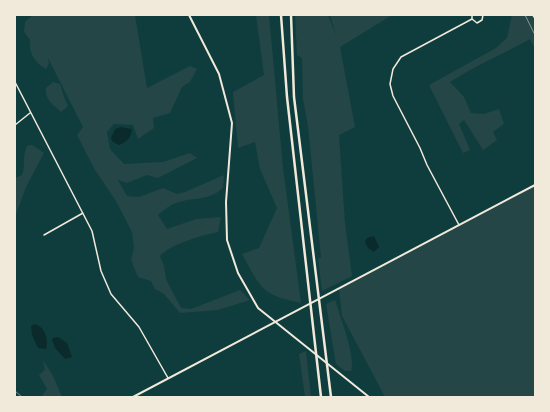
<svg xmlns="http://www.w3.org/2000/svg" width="550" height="412" viewBox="0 0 550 412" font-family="'Playfair Display',serif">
	<rect width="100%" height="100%" fill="#0f3d3e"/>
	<!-- green -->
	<path fill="#244646" d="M33 15H135L147 88 190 66 197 69 190 82 182 87 170 113 153 118 154 128 138 139 133 125 114 124 107 132 110 149 124 164 163 162 190 153 197 158 158 178 147 175 127 183 118 180 127 196 139 197 163 188 177 194 185 192 224 175 223 188C208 201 196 197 179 202 171 204 165 209 158 215L167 229 196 219 221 217 218 232C202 235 171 244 160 256L164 266 166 279 181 308 191 309 240 290 250 300 218 310 180 313 164 294 155 289 151 281 138 277 131 260 134 248 132 232 116 201 95 170 77 135 83 127 48 58 49 63 46 69C34 62 29 53 30 40L24 32 25 22Z
		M256 15H269L283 168 301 303C261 295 261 288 242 254L259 248 277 208 260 169 255 142 238 148 233 92 264 75Z
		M295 15H328L336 35 330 15H392L340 47 355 127 339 135 345 223 352 276 322 291 318 259 321 257 308 126 303 99 302 58 297 55Z
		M512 15H535V49L530 39C504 54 476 65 450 82L464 97 471 113 484 114 499 109 504 124 493 132 497 140 483 150 464 120 459 124 470 150 463 153 429 85 496 48 507 38Z
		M53 82 60 84C63 92 63 97 68 105L66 108 61 112C53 104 45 101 46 88Z
		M32 145 44 153 26 187 15 217V178L22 175C26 164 22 155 27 146Z
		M535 186V397H385L342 316 339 289Z
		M335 300C340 317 356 356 351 371H345L336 364 326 304Z
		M306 351 311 397H305L299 354Z
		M43 360 53 376 62 397H41L47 389 39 375 45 370Z"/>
	<!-- water -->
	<path fill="#0a2a2b" d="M121 127 132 129C131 138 127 142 119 145L113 142 111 138 115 129Z
		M374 236 379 247 374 252 368 248 365 242 367 238Z
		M35 324C45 327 49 340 46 349L38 348 32 335 31 326Z
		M58 337 67 343 72 357 65 359 55 348 52 340 53 338Z"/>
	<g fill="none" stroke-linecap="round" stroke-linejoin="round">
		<!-- path -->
		<path stroke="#f1e9da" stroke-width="0.5" d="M525 15 535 35"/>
		<!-- service -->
		<path stroke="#f1e9da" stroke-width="0.5" d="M15 391 22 397"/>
		<!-- minor -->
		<path stroke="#f1e9da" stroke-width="1.5" d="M472 15V19L477 23 482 20 483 15
			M15 82 92 231 101 271 111 294 139 327 168 378
			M15 125 30 113
			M459 225 427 165 420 148 393 96 390 84 393 69 401 57 472 19
			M44 235 83 213"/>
		<!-- tertiary -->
		<path stroke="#f1e9da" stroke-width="2" d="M189 15 219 74 232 123 226 202 227 240 238 273 258 308 369 397
			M533 15 535 18"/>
		<!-- primary -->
		<path stroke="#f1e9da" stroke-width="2" d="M133 397 535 185"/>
		<!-- motorway -->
		<path stroke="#f1e9da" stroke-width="2.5" d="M281 15 287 97 321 397
			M291 15 294 97 331 397"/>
	</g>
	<!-- border -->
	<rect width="550" height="412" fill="none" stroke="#f1e9da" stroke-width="32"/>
</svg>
